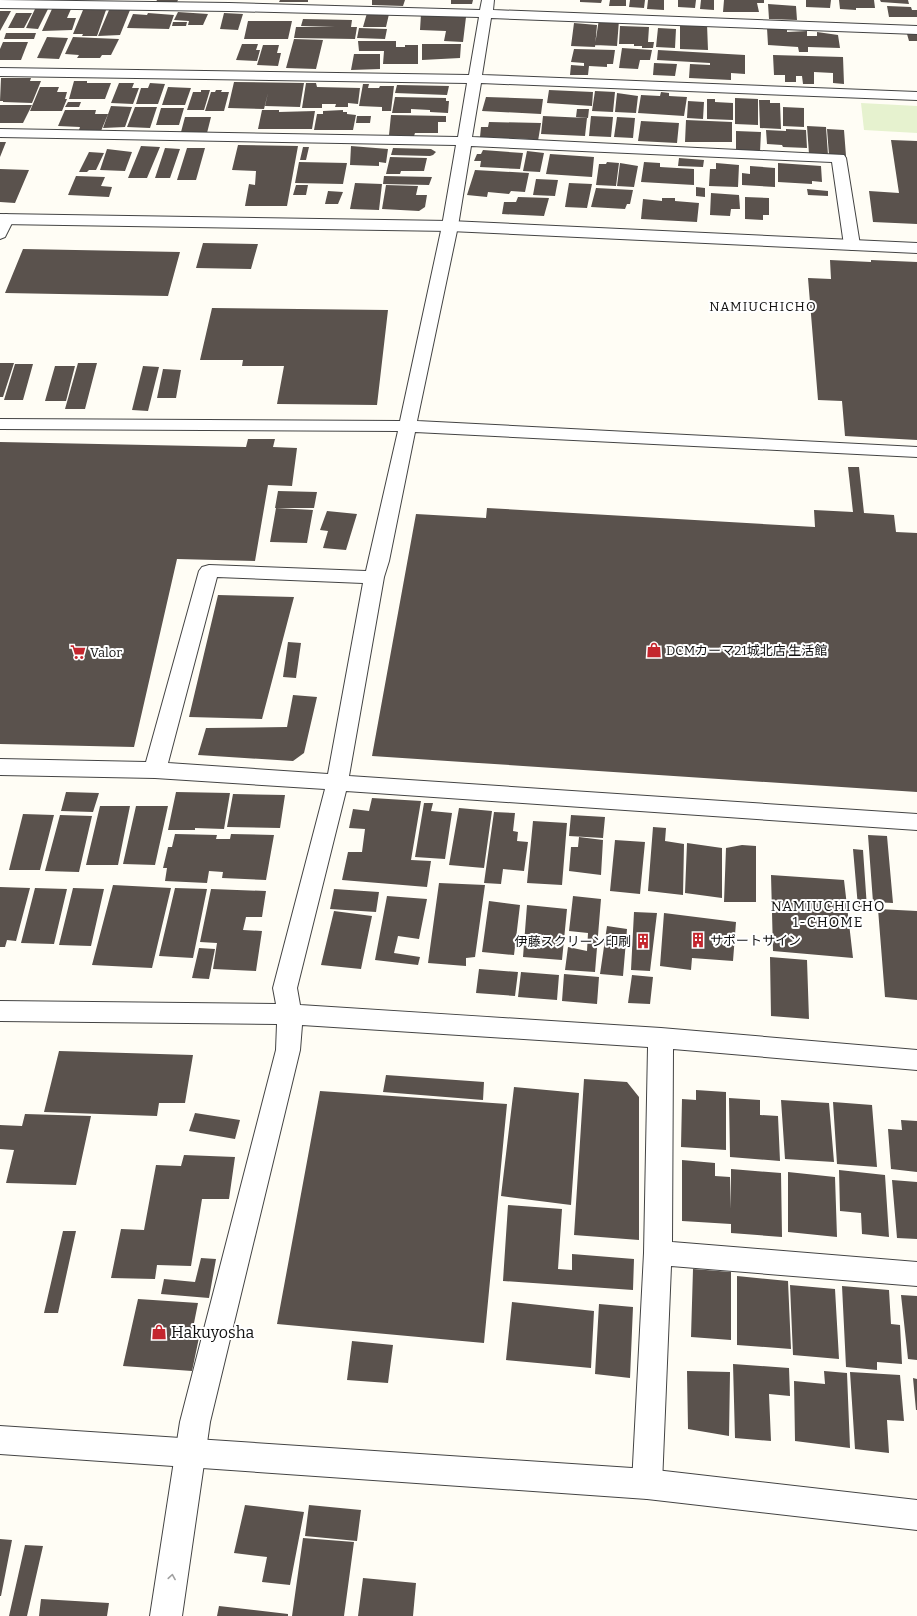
<svg xmlns="http://www.w3.org/2000/svg" width="917" height="1616" viewBox="0 0 917 1616" font-family="Bitter,'Noto Sans JP',serif">
	<rect width="100%" height="100%" fill="#fffdf5"/>
	<!-- pitch -->
	<path fill="#e6f2cf" d="M861 103 917 106V133L864 130Z"/>
	<!-- building -->
	<path fill="#5a524d" d="M157 0H178L177 2H156Z
		M280 0H308V2H279Z
		M372 0H405L403 6 372 5Z
		M451 0H473L472 4H451Z
		M580 0H602L601 3 580 2Z
		M610 0H626V6H609Z
		M630 0H645L644 8 629 7Z
		M648 0H664V10L647 9Z
		M678 0H696L695 8 678 7Z
		M701 0H714V10L700 9Z
		M724 0H764V3H757L759 12H723Z
		M806 0H831L830 8 806 7Z
		M839 0H874L875 8H856V10L840 9Z
		M880 0H908L909 4 881 2Z
		M768 4 796 6 797 20 769 19Z
		M887 6 911 7 912 10H917V17H889Z
		M35 9H48L38 29 26 28Z
		M52 9H71L67 18H76L72 30 42 31Z
		M83 10H106L97 36H82L83 34H73Z
		M109 10H130L120 35 98 36Z
		M0 11H11L0 31Z
		M178 12 208 14 203 25H188L189 21 174 20Z
		M16 13H32L24 28H8Z
		M148 13 174 15 169 29 127 28 133 14 147 15Z
		M224 13 243 14 238 30 220 29Z
		M367 13 389 14 386 27H363Z
		M421 14 451 15 450 17H466L463 42 444 41 446 31 420 30Z
		M303 19 352 20 351 27H357L355 39 294 38 296 27H335L301 26Z
		M599 19 619 20 617 46 595 45Z
		M248 21H292L288 39H244Z
		M173 22H187L186 26H172Z
		M574 23 597 25 595 47 571 46Z
		M680 23 707 24 708 50 680 49Z
		M620 26 649 27 648 42H654L653 48H642V46H634V44H619Z
		M359 28 387 29 385 39 357 38Z
		M658 28 676 29 675 48 656 47Z
		M767 28H787V32L807 31V36H817V32L838 35 840 48 808 47V52H799L798 47 768 45Z
		M6 33H36L34 39H4Z
		M907 34H917V41H909Z
		M47 37 68 38 59 59 37 58Z
		M73 37 95 38 119 39 111 55H102L100 58H77L79 55 65 54Z
		M294 39 323 40 316 69 286 68Z
		M358 41H396V47H405V45H418V64H383L384 51H359Z
		M3 42H28L21 60H0V49Z
		M242 44H258L256 50H260L257 61 236 60Z
		M422 44H461L460 58 422 60Z
		M263 45H279L277 53H281L278 66 257 65Z
		M622 48 652 50 650 60H640L638 69 619 68Z
		M574 49 615 50 613 64H607V67L589 66 588 75H570L571 65 584 66V63L571 62Z
		M658 50 745 55V74L731 73V80L689 78 690 64 710 65V63L657 60Z
		M354 54H380V69L351 70Z
		M773 55 843 57 844 84 833 83V73L814 72V84H803L802 76H796V82H785V75H774Z
		M654 63 677 64 675 76 653 75Z
		M1 78H31L30 81H41L32 103 3 102V101H0Z
		M74 81H87V83H111L105 99H69Z
		M234 82 304 83 300 107 265 106 268 93 264 109 228 108Z
		M119 83H134L132 88H139L133 104 111 103Z
		M150 83 165 84 158 104H136L141 88H148Z
		M306 83H316L317 87 360 88 358 104 348 103V107H335L336 104H322V108H302Z
		M363 84H369L368 88H379L380 86H394L391 111H382V107L359 106Z
		M397 85 449 86 447 95 395 93Z
		M40 87H59L57 92H67L65 99H67L62 111H30Z
		M168 87 191 88 185 105H162Z
		M201 90H210L204 110H187L193 92H201Z
		M216 90H222L221 92H229L224 111H205L211 92H215Z
		M549 90 593 92 592 106 547 103Z
		M595 91 615 92 613 112 592 111Z
		M661 92 669 93V96L687 97 684 116 638 113 641 95 660 96Z
		M617 93 638 96 636 113 615 112Z
		M395 97 446 98V101H449L448 113 430 112V110L411 109V113H392Z
		M486 97 543 99 541 114 482 111Z
		M735 98 758 99V125L735 124Z
		M707 99H715V102L733 103V120L707 119Z
		M759 100H770V103H780L781 129 760 128Z
		M688 101 704 102 703 119 687 118Z
		M68 102H81L79 107H65Z
		M0 105H32L23 123H0Z
		M111 106 132 107 125 127 103 128Z
		M135 107H157L150 128 127 127Z
		M783 107 804 108V127L783 126Z
		M161 108H184L179 125H156Z
		M577 109H589L588 118 576 117Z
		M65 110H96L95 114H108L101 131 79 130 80 127 58 126Z
		M262 110H279V112L315 111 312 129H258Z
		M343 110V112H347V114L356 115 353 130H314L317 114H323V111Z
		M391 115 446 116V122H438V133H415L414 136 389 135Z
		M357 116H371L370 123H356Z
		M543 116 587 118 585 136 541 134Z
		M591 116 613 117 611 137 589 136Z
		M185 117H211L207 133 181 132Z
		M617 117 635 118 633 138 614 137Z
		M686 120 732 122V142H685Z
		M641 121 679 123 677 143 638 141Z
		M489 122 541 123 538 141 528 140 529 139 480 137 481 127H488Z
		M807 126 826 127 828 155 809 154Z
		M786 129 806 130 807 148 783 147 782 145 767 144 766 130 786 131Z
		M827 129 844 130 846 156 829 155Z
		M736 131 761 132 760 152 736 151Z
		M891 140 917 141V224L873 222 869 191 899 193Z
		M0 142H6L0 157Z
		M238 145 298 146 287 206H245L249 184 255 185 256 171 232 170Z
		M141 146 160 147 147 178H128Z
		M351 146 388 149 386 163 379 162V166L350 165Z
		M303 147H309L306 160H300Z
		M165 148 180 149 170 178H155Z
		M187 148H205L196 180H177Z
		M393 148 431 149 436 152 433 155 430 156 391 155Z
		M107 149 132 152 125 171 100 170Z
		M483 150 523 153 520 169 480 167 481 161H474L477 154H481Z
		M527 151 544 153 540 172 523 171Z
		M89 152 104 153 96 170H89L87 172H79Z
		M550 154 594 157 592 177 546 174Z
		M390 157 427 158 424 171H401L400 174H386Z
		M679 158 704 160 703 167 678 166Z
		M299 162 347 163 343 184 295 183Z
		M607 162 619 163 616 186 596 185 599 164H606Z
		M644 162 660 163V167L694 169V185L641 182Z
		M620 163 638 166 634 187 617 186Z
		M716 163 739 165 738 187 709 186 710 169H716Z
		M778 163 821 166 822 182 812 181V184L778 182Z
		M750 166 775 168V187L742 185V173L750 174Z
		M0 169 29 170 15 203 0 202Z
		M475 170 529 173 525 192 511 191 509 194 488 192 487 197 467 195Z
		M76 176 105 177 101 186 112 187 109 197 68 195Z
		M384 176 432 177 429 185 383 184Z
		M536 179 558 180 555 196 533 195Z
		M355 183 382 184 379 210 350 209Z
		M569 183 592 184 587 208 565 207Z
		M296 185H308L306 195H293Z
		M386 185 418 186 416 195H427L425 207 419 211 382 209Z
		M696 187 705 188V197L696 196Z
		M596 188 633 190 630 204H627L625 209 591 207Z
		M807 189 828 191V196L808 195Z
		M328 191 343 192 338 204H325Z
		M711 193 739 195 740 209H731L730 216 710 215Z
		M518 197 549 198 544 216 502 214 504 202H516Z
		M745 197 769 198V215H763V220L745 219Z
		M662 198H675V201L699 203 697 222 641 219 643 199 662 201Z
		M203 243 258 244 251 269 196 268Z
		M23 249 180 252 168 296 5 293Z
		M830 260 871 262V260L917 262V440L845 436 842 401 818 400 808 278 831 279Z
		M212 308 388 310 377 405 277 404 284 366H242L243 360H200Z
		M0 363H14L3 397H0Z
		M78 363H97L85 409H65Z
		M15 364H33L23 400H4Z
		M55 366H75L66 401H45Z
		M143 366 159 367 148 411 132 410Z
		M163 369 181 370 176 398H157Z
		M248 439H275L273 447 297 448 292 486 268 485 255 561 177 559 134 747 0 744V442L246 447Z
		M848 467H859L864 513 894 515 896 532 917 533V792L372 756 416 514 486 518 487 508 815 527 814 510 853 512Z
		M278 491 317 492 314 508H275Z
		M276 508 313 510 307 543 270 542Z
		M327 511 357 514 346 550 323 548 328 531 320 530Z
		M218 595 294 597 262 719 189 717Z
		M288 642 301 643 296 678 283 677Z
		M293 695 317 697 304 753 293 761 198 755 206 728 287 727Z
		M66 792 99 793 93 812 61 811Z
		M176 792 230 793 224 829 195 828V830H168Z
		M233 794 285 795 280 828 227 827Z
		M372 798 421 801 411 860 431 861 427 887 342 880 348 852H362L365 829 349 828 353 809 369 811Z
		M424 803H433L431 811 452 813 445 859 415 857Z
		M100 806H130L118 865H86Z
		M136 806H168L155 865 123 864Z
		M459 808 492 811 484 868 449 865Z
		M494 812 515 813 513 831 518 832 517 841 528 842 524 871 503 869 501 884 484 883Z
		M23 814 54 815 40 870H9Z
		M60 815 92 816 79 872 45 871Z
		M571 815 605 817 603 838 569 836Z
		M533 821 567 823 562 885 527 883Z
		M653 827 666 828 665 841 684 844 683 895 648 891Z
		M175 834 217 835 216 839H230L231 834 274 835 266 880 222 878 223 872 209 871 207 883 165 881 167 868H163L168 847H172Z
		M868 835 887 836 893 903 873 902Z
		M579 837 603 840 601 875 569 871 571 847H578Z
		M615 840 645 842 640 894 610 891Z
		M687 843 722 848V898L685 893Z
		M742 845 756 846V902H724L726 848Z
		M853 849 863 850 867 908 858 907Z
		M771 875 844 880 853 958 773 951Z
		M439 883 485 885 475 957 466 958V966L428 963Z
		M113 885 171 888 152 968 92 965Z
		M0 887 30 888 16 941 7 940 5 947H0Z
		M35 888 67 889 54 944 21 943Z
		M73 888 104 889 91 946 59 945Z
		M175 888 207 889 193 958 159 956Z
		M211 889 266 891 262 917H246L243 930 262 931 256 971 213 969 217 943 200 942Z
		M334 889 379 892 376 912 330 909Z
		M387 896 427 899 419 939 398 936 394 953 420 957 418 965 375 960Z
		M573 896 601 899 595 972 565 970 568 947 587 951 588 933 569 931Z
		M489 901 520 905 514 955 482 952Z
		M527 905 567 909 562 960 523 957Z
		M878 909 917 911V1000L885 997Z
		M334 911 372 916 361 969 321 965Z
		M634 912 657 913 650 971 631 970Z
		M664 913 736 922 733 961 692 958 691 970 660 966Z
		M607 926 627 929 623 976 600 974Z
		M199 948 215 949 209 979 192 978Z
		M770 957 807 960 809 1019 771 1016Z
		M479 969 518 972 515 996 476 993Z
		M521 972 559 975 557 1000 518 997Z
		M564 974 599 977 597 1004 562 1001Z
		M632 975 653 977 650 1004 628 1003Z
		M59 1051 193 1055 185 1103H159L157 1116 44 1112Z
		M386 1075 484 1082 483 1100 383 1092Z
		M584 1079 627 1082 639 1097V1240L574 1235Z
		M514 1087 579 1093 571 1205 501 1196Z
		M696 1090 726 1092V1150L681 1147 682 1099 696 1100Z
		M320 1091 507 1104 484 1343 277 1324Z
		M729 1098 760 1100V1115L778 1116 780 1161 730 1157Z
		M781 1100 829 1103 834 1162 785 1159Z
		M833 1102 872 1105 877 1167 837 1164Z
		M195 1113 240 1120 235 1139 189 1131Z
		M25 1114 91 1116 76 1185 6 1183 14 1150 0 1149V1125L22 1126Z
		M901 1120 917 1121V1172L891 1169 888 1129 902 1130Z
		M184 1155 235 1157 229 1199H202L191 1266 157 1265 155 1279 111 1278 121 1229 144 1230 156 1165 181 1166Z
		M682 1160 715 1163V1176L730 1177 731 1209V1169L781 1173 782 1237 731 1233V1224L682 1221Z
		M839 1170 885 1175 889 1237 862 1234 861 1213 840 1211Z
		M788 1172 835 1177 837 1237 788 1232Z
		M892 1180 917 1182V1239L897 1238Z
		M508 1205 562 1209 558 1269 572 1270V1254L634 1259 633 1290 503 1281Z
		M63 1231H76L58 1313H44Z
		M201 1258 216 1259 209 1298 161 1294 164 1279 195 1282Z
		M693 1269 731 1272V1340L691 1337Z
		M737 1276 788 1281 791 1349 737 1345Z
		M790 1285 835 1289 839 1359 793 1355Z
		M842 1286 889 1290 891 1324 900 1325 902 1364 877 1362V1370L846 1367Z
		M901 1295 917 1296V1360L908 1359Z
		M138 1299 198 1303 193 1328H201L192 1371 123 1366Z
		M512 1302 594 1311 591 1368 506 1360Z
		M599 1304 633 1307 630 1378 595 1374Z
		M352 1341 393 1345 388 1383 347 1380Z
		M733 1364 789 1368 790 1396 769 1394 771 1441 735 1438Z
		M687 1371 730 1372 729 1436 688 1429Z
		M824 1371 847 1373 850 1448 795 1441 794 1381 825 1384Z
		M850 1372 900 1375 904 1421 887 1420 889 1453 855 1449Z
		M913 1378 917 1379V1410H916Z
		M245 1505 304 1512 290 1585 262 1582 267 1557 234 1553Z
		M309 1505 361 1510 357 1541 305 1536Z
		M303 1538 354 1542 344 1616H292Z
		M0 1539 12 1540 1 1596H0Z
		M25 1545 43 1546 27 1616H9Z
		M363 1578 416 1583 413 1616H358Z
		M41 1599 109 1603 107 1616H39Z
		M219 1606 288 1614V1616H217Z"/>
	<g fill="none" stroke-linecap="round" stroke-linejoin="round">
		<defs>
			<path id="minor" d="M0 0 229 3 480 10 482 0H494L493 10 917 26V34L491 18 482 75 917 92V100L481 83 472 137 844 155 846 158 860 245 857 248 852 250 847 248 844 245 832 162 471 146 458 226 417 421 917 447V457L415 432 389 561 384 577 349 776 917 814V830L346 791 297 988 300 1005 661 1028 917 1050V1070L673 1049 672 1242 917 1262V1286L671 1266 662 1484 658 1494 647 1499 636 1494 632 1484 644 1253 648 1047 302 1025 300 1050 210 1422 182 1616H150L180 1422 276 1050 277 1024 0 1021V1001L276 1004 273 988 325 789 155 778 0 775V759L146 762 199 571 202 567 209 565 366 571 398 431 0 429V419L400 421 442 226 456 145 0 137V129L458 137 467 83 0 76V68L469 75 479 17 229 11 0 8ZM217 577 363 583 328 774 168 763Z
				M6 214 11 216 14 219 5 237 0 239V217Z"/>
			<path id="tertiary" d="M0 214 450 221 917 243V253L450 231 0 224Z
				M0 1426 647 1469 917 1500V1530L647 1499 0 1454Z"/>
		</defs>
		<!-- minor casing -->
		<use href="#minor" stroke="#444" stroke-width="2"/>
		<!-- tertiary casing -->
		<use href="#tertiary" stroke="#444" stroke-width="2"/>
		<!-- minor -->
		<use href="#minor" fill="#fff" fill-rule="evenodd"/>
		<!-- tertiary -->
		<use href="#tertiary" fill="#fff" fill-rule="evenodd"/>
	</g>
	<!-- one-way arrows -->
	<defs><path id="oneway-chevron" d="M-2-3.5L2.5 0L-2 3.5" fill="none" stroke-width="1.6" stroke-linecap="round" stroke-linejoin="round"/></defs>
	<use stroke="#a0a0a0" href="#oneway-chevron" transform="translate(172 1577) rotate(-81)"/>
	<!-- icons -->
	<defs>
		<symbol id="shop-bare" viewBox="-9 -9 18 18"><path d="M-5-2.5h2.3a2.7 3.5 0 0 1 5.4 0H5L5.5 6h-11ZM-1.5-2.5h3a1.5 2.3 0 0 0-3 0Z" fill="#c4262e" stroke="#fff" stroke-width="2.5" paint-order="stroke"/></symbol>
		<symbol id="supermarket-bare" viewBox="-9 -9 18 18"><path d="M-6-5.5h2.5l.6 2H6L4.5 2H-2.5L-4.4-4H-6ZM-1.5 3.2a1.3 1.3 0 1 0 .1 0ZM3 3.2a1.3 1.3 0 1 0 .1 0Z" fill="#c4262e" stroke="#fff" stroke-width="2.5" paint-order="stroke"/></symbol>
		<symbol id="building-bare" viewBox="-9 -9 18 18"><path d="M-4-6H4V6H1V3H-1V6H-4ZM-2.5-4.3h1.7v1.8h-1.7ZM.8-4.3h1.7v1.8H.8ZM-2.5-1h1.7V.8h-1.7ZM.8-1h1.7V.8H.8Z" fill="#c4262e" stroke="#fff" stroke-width="2.5" paint-order="stroke"/></symbol>
	</defs>
	<g fill-rule="evenodd">
		<use href="#shop-bare" x="643" y="639" width="22" height="22"/>
		<use href="#supermarket-bare" x="67" y="641" width="22" height="22"/>
		<use href="#building-bare" x="687" y="929" width="22" height="22"/>
		<use href="#building-bare" x="632" y="930" width="22" height="22"/>
		<use href="#shop-bare" x="148" y="1321" width="22" height="22"/>
	</g>
	<g text-anchor="middle" stroke-width="4" stroke-linejoin="round" paint-order="stroke">
		<!-- far-quarter labels -->
		<g font-size="13" letter-spacing="1" fill="#111" stroke="#fff">
			<text x="763" y="311">NAMIUCHICHO</text>
		</g>
		<!-- poi labels -->
		<g font-size="13" fill="#111" stroke="#fff" text-anchor="start">
			<text x="666" y="655">DCMカーマ21城北店 生活館</text>
			<text x="90" y="657">Valor</text>
			<text x="710" y="945">サポートサイン</text>
			<text x="631" y="946" text-anchor="end">伊藤スクリーン印刷</text>
		</g>
		<!-- neighbourhood labels -->
		<g font-size="14" letter-spacing="1" fill="#111" stroke="#fff">
			<text x="828" y="911">NAMIUCHICHO<tspan x="828" dy="16">1-CHOME</tspan></text>
		</g>
		<!-- near-poi labels -->
		<g font-size="16" fill="#111" stroke="#fff" text-anchor="start">
			<text x="171" y="1338">Hakuyosha</text>
		</g>
	</g>
</svg>
